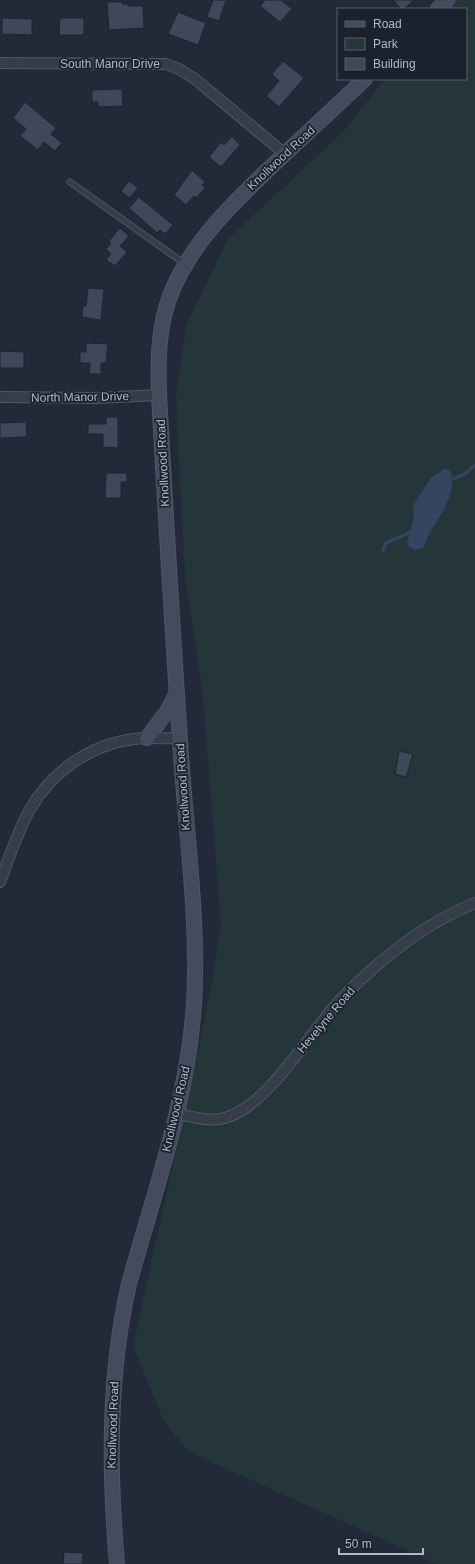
<svg xmlns="http://www.w3.org/2000/svg" width="475" height="1564" viewBox="0 0 475 1564" font-family="Arial,sans-serif">
	<rect width="100%" height="100%" fill="#222a39"/>
	<!-- green -->
	<path fill="#24363a" d="M449 0H475V1564H437L187 1451 162 1417 133 1346 196 1060 213 977 221 923 203 696 185 575 176 399 186 326 228 239 342 133 385 79H466V9H442Z"/>
	<!-- water -->
	<path fill="#354561" d="M444 469 450 470C460 498 431 523 424 547L416 550 410 548 407 543 414 517 413 508 415 502 431 478Z"/>
	<g fill="none" stroke-linecap="round" stroke-linejoin="round">
		<!-- stream -->
		<path stroke="#354561" stroke-width="3.5" d="M453 479 465 474 475 465
			M383 550 386 543 409 533"/>
	</g>
	<!-- building -->
	<path fill="#3e4859" stroke="#1d2430" d="M213 0H226L219 21 207 17Z
		M265 0H281L292 9 280 22 260 6Z
		M393 0H414L404 9H401Z
		M107 2H122V4H128V6H143L144 28 109 30Z
		M178 12 206 23 198 45 168 34Z
		M2 18 32 19V35L2 34Z
		M60 18H84V35H59Z
		M283 61 304 78 279 107 266 96 279 81 272 74Z
		M122 89 123 106 98 107V102H92V90Z
		M25 102 56 128 51 134 62 143 55 151 44 142 38 150 20 136 26 129 13 118Z
		M232 136 240 145 221 167 209 157 221 142 224 145Z
		M192 170 205 182 202 185 205 188 196 198 194 196 186 205 174 195Z
		M129 181 138 188 129 198 121 191Z
		M139 197 173 225 165 234 160 230 157 233 129 208Z
		M120 228 129 236 120 246 127 252 115 266 106 260 111 254 106 249 111 243 109 241Z
		M88 288 104 289 101 320 82 317 83 306H86Z
		M86 343 108 344 106 363H101V374H89L90 363H80V352H86Z
		M0 351 24 352V368H0Z
		M106 417H118V448L103 447V434H88V424H106Z
		M26 422 27 437 0 438V423Z
		M106 473H127V482H121V498H105Z
		M399 751 413 754 406 777 395 774Z
		M64 1552 83 1553 82 1564H63Z"/>
	<g fill="none" stroke-linecap="round" stroke-linejoin="round">
		<defs>
			<path id="service" d="M70 182 185 264"/>
			<path id="minor" d="M0 63 166 64 179 69 195 79 285 154
				M0 397 96 398 159 395
				M0 882C9 858 17 833 29 811 51 772 89 745 134 739 149 737 164 739 180 738
				M177 1113C190 1117 210 1122 225 1118 270 1105 310 1031 342 998 380 959 425 923 475 903"/>
			<path id="secondary" d="M438 9 447 0
				M147 738 168 710 177 692
				M117 1564C109 1471 108 1375 129 1284 153 1196 185 1108 193 1017 200 937 188 849 182 769 173 644 166 519 159 395 158 362 158 327 170 296 191 242 233 203 274 164 304 136 335 107 365 79"/>
		</defs>
		<!-- service casing -->
		<use href="#service" stroke="#505764" stroke-width="7"/>
		<!-- minor casing -->
		<use href="#minor" stroke="#505764" stroke-width="12"/>
		<!-- secondary casing -->
		<use href="#secondary" stroke="#505764" stroke-width="16"/>
		<!-- service -->
		<use href="#service" stroke="#353c4a" stroke-width="5"/>
		<!-- minor -->
		<use href="#minor" stroke="#353c4a" stroke-width="10"/>
		<!-- secondary -->
		<use href="#secondary" stroke="#434b5d" stroke-width="14"/>
	</g>
	<g text-anchor="middle" stroke-width="3.5" stroke-linejoin="round" paint-order="stroke">
		<!-- street labels -->
		<g font-size="12" fill="#b0b7c6" stroke="#1b222e">
			<text x="110" y="68">South Manor Drive</text>
			<text transform="translate(281 158) rotate(-43)" y="4">Knollwood Road</text>
			<text transform="translate(80 397) rotate(-1)" y="4">North Manor Drive</text>
			<text transform="translate(163 463) rotate(-93)" y="4">Knollwood Road</text>
			<text transform="translate(183 787) rotate(-94)" y="4">Knollwood Road</text>
			<text transform="translate(326 1020) rotate(-50)" y="4">Hevelyne Road</text>
			<text transform="translate(176 1109) rotate(-77)" y="4">Knollwood Road</text>
			<text transform="translate(113 1425) rotate(-88)" y="4">Knollwood Road</text>
		</g>
	</g>
	<!-- legend -->
	<rect x="337" y="8" width="130" height="72" fill="#1b222e" stroke="#575e6b"/>
	<rect x="345" y="21" width="20" height="6" fill="#434b5d" stroke="#575e6b"/>
	<text x="373" y="28" font-size="12" fill="#b0b7c6">Road</text>
	<rect x="345" y="38" width="20" height="12" fill="#24363a" stroke="#575e6b"/>
	<text x="373" y="48" font-size="12" fill="#b0b7c6">Park</text>
	<rect x="345" y="58" width="20" height="12" fill="#3e4859" stroke="#575e6b"/>
	<text x="373" y="68" font-size="12" fill="#b0b7c6">Building</text>
	<!-- scale -->
	<path d="M339 1548v6h84v-6" fill="none" stroke="#b0b7c6" stroke-width="2"/>
	<text x="345" y="1548" font-size="12" fill="#b0b7c6" stroke="#1b222e" stroke-width="3" paint-order="stroke">50 m</text>
</svg>
